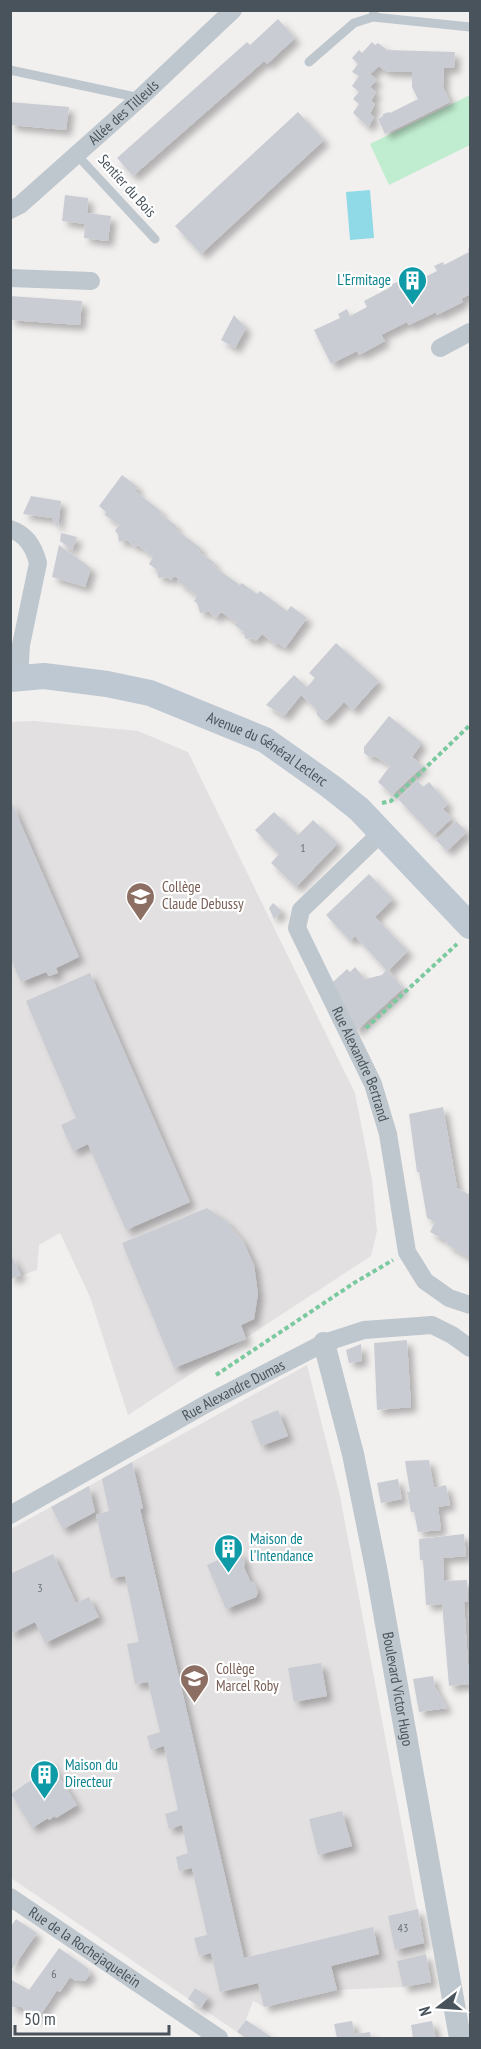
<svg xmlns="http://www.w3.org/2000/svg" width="481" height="2049" viewBox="0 0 481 2049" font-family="'PT Sans Narrow',sans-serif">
	<defs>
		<filter id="shadow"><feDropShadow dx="5.5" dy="5.5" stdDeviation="3" flood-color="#0004"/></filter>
	</defs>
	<rect width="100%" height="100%" fill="#f2efef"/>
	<!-- education -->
	<path fill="#e3e0e1" d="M34 721 138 731 188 752 355 1093 372 1180 377 1231 371 1256 128 1415 90 1297 60 1233 39 1245 37 1270 11 1279 10 722Z
		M307 1365 340 1496 431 1982 403 1987 337 1990 264 2007 253 2001 246 2020 237 2032 11 1878V1529Z"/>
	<!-- green -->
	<path fill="#c0edd0" d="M470 95V145L389 185 370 144Z"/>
	<!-- water -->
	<path fill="#90d9e7" d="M370 190 374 238 350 240 346 192Z"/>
	<!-- building -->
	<path fill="#c9ccd2" filter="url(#shadow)" d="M278 19 295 38 267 64 264 61 133 176 117 158 247 42 250 45Z
		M372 42 375 45 378 43 387 50 455 52 454 68H444L443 87 450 102 385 134 378 119 383 116V114L389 112 390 113 418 99 412 87V72L385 71 379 66 370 74 377 80 370 87 376 92 371 101 375 104 370 114 374 117 368 127 353 113 359 104 353 99 359 92 352 86 359 76 352 72 358 64 352 58 359 50 362 53Z
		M10 102 69 107 66 130 10 125Z
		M298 112 324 140 201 254 175 226Z
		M65 195 88 198 87 213 111 216 108 241 84 238 85 224 62 221Z
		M470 248V294L461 299 463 302 437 315 436 312 409 325 407 322 381 335 385 341 359 355 357 351 331 364 314 330 340 318 338 314 347 309 350 316 367 307 364 301 389 288 388 286 397 282 398 285 417 277 419 280 437 271 434 266 443 262 444 265 469 252 468 249Z
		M10 296 82 301 80 325 10 320Z
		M234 315 246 328 235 348 221 340Z
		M122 475 138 487 135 491 162 512 160 514 177 526 175 529 201 548 199 552 215 563 213 566 240 585 242 583 257 594 260 591 287 611 291 606 307 618 285 648 278 643 276 645 262 634 256 641 252 638 245 639 244 632 235 625 236 622 221 612 216 618 208 611 200 613 197 603 194 601 197 596 177 581 179 579 174 576 171 580 166 577 158 578 157 570 149 564 153 557 138 545 135 547 127 540 119 542 118 534 115 531 119 525 105 515 106 512 99 506Z
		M31 496 61 501 58 528 52 518 23 514Z
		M61 533 77 537 72 550 60 541Z
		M59 545 91 568 85 587 52 577Z
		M336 643 379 681 353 710 344 702 327 720H322L317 715V710L301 695 284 716 266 705 294 675 307 687 315 678 309 673Z
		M389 716 420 741V746L412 757 423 766 392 795 378 782 390 766 375 756 369 757 364 753V747Z
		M417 780 423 787 429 782 448 804 443 809 452 818 433 836 398 799Z
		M10 799 79 957 56 968 58 973 49 976 46 972 21 982 10 957Z
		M274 812 298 835 313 820 338 843 296 887 271 863 279 854 255 830Z
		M456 821 467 832 447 851 436 840Z
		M369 874 393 899 375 917 408 951 388 971 403 988 356 1031 333 982 347 969 350 972 355 967 365 979 382 975 386 970 355 936 350 941 326 915Z
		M273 903 282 911 274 919 269 908Z
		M90 973 190 1202 126 1230 88 1144 73 1151 61 1125 76 1118 26 1001Z
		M443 1107 457 1188 470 1195V1258L449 1246 445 1240 430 1232 435 1222 427 1218 419 1172H417L409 1114Z
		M207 1208 226 1221 243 1241 254 1265 258 1294 254 1319 241 1325 246 1339 174 1368 122 1243Z
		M10 1253 21 1275 10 1279Z
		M407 1340 411 1407 377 1410 374 1343Z
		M361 1344 362 1361 349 1363 346 1350Z
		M278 1410 288 1436 261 1446 251 1421Z
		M429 1460 434 1488 446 1485 450 1505 438 1507 441 1530 418 1532 414 1512H411L407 1492H410L405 1461Z
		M132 1462 143 1508 140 1509 244 1958 373 1927 379 1954 331 1966 337 1990 264 2007 258 1983 220 1992 211 1953 199 1956 194 1938 207 1935 192 1868 179 1871 176 1857 188 1853 182 1825 169 1829 165 1814 178 1810 164 1746 151 1750 147 1736 160 1732 148 1682 135 1684 127 1644 139 1642 125 1576 111 1578 96 1515 109 1511 102 1479Z
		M398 1479 402 1499 381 1503 377 1483Z
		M89 1486 95 1512 63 1529 51 1507Z
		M464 1534 466 1556 443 1558 444 1581 467 1580 468 1602H464L468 1664H470V1684L449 1686 442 1604 426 1605 423 1560H420L419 1539Z
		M236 1552 241 1554 245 1563 244 1567 250 1581 254 1583 258 1592 256 1597 226 1609 207 1565Z
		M53 1554 76 1603 89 1597 99 1617 45 1643 35 1622 10 1634V1574Z
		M321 1663 327 1696 294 1702 288 1668Z
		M433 1676 435 1687 447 1708 419 1712 413 1679Z
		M49 1760 77 1805 56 1818 55 1816 49 1820 48 1818 32 1828 11 1794 34 1778 31 1772Z
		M342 1811 352 1846 318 1855 309 1819Z
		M418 1909 424 1943 395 1950 388 1916Z
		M16 1919 37 1933 10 1972V1928Z
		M59 1948 89 1969 88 1971 91 1973 85 1981H76L70 1977 60 1992 57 1990 38 2019 21 2007H10V1979L29 1990Z
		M426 1954 431 1982 403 1987 397 1961Z
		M195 1988 208 1997 201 2008 188 1999Z
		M246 2020 273 2038H246L237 2032Z
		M352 2021 355 2034 370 2032 371 2038H337L334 2024Z
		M432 2021 436 2038H413L411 2025Z"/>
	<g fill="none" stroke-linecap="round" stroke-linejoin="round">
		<!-- path -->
		<path stroke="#7ac99f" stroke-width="4" stroke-dasharray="4.5 3" stroke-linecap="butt" d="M382 803 391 801 470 725
			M366 1028 457 944
			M216 1375 354 1283 393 1260"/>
		<!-- service -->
		<path stroke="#bec7cd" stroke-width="9" d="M374 10 373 17 470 27
			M309 62 354 23 373 17
			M10 70 140 98
			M76 154 155 239"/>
		<!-- minor -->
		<g stroke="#bec7cd" stroke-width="18">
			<path id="s1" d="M10 210 20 205 140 98 233 10"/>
			<path d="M10 278 91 281"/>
			<path d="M440 348 470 332"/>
			<path d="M10 529C26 534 34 547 38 563L21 645 19 678"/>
			<path id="s2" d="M381 833 301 910 297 928 373 1084 388 1134 407 1252 425 1281 449 1298 470 1305"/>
			<path id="s3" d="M10 1515 208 1403 324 1343 364 1330 432 1325 452 1335 470 1348"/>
			<path id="s4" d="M10 1897 219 2038"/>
		</g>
		<!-- tertiary -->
		<path stroke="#bec7cd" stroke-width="22" id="s5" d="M324 1343 353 1454 376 1568 460 2038"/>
		<!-- secondary -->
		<path stroke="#bec8d2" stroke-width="26" id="s6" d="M10 679 44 676 107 684 150 693 265 740 330 786 359 809 470 926"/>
	</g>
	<!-- icons -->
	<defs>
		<symbol id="building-pin" viewBox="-11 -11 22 30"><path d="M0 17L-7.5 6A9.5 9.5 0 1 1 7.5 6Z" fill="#0f9aa8" stroke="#fff"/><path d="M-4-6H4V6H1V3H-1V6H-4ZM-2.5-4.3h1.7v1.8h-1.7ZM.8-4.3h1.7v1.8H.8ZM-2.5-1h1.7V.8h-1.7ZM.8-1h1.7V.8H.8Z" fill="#fff"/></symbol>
		<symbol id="school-pin" viewBox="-11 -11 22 30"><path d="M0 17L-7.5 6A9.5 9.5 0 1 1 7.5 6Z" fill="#8d6e63" stroke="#fff"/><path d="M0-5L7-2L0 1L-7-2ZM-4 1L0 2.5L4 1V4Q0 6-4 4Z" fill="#fff"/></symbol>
	</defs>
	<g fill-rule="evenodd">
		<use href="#building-pin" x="396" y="264" width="33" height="45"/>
		<use href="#school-pin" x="124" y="880" width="33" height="45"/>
		<use href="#building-pin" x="212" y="1532" width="33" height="45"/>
		<use href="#school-pin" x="178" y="1662" width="33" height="45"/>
		<use href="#building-pin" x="28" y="1758" width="33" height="45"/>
	</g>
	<g text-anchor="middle" stroke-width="4.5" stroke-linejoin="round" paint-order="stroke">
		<!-- number labels -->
		<g font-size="12" fill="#68717a">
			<text x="303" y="852">1</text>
			<text x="40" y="1592">3</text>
			<text x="403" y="1932">43</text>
			<text x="54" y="1978">6</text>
		</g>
		<!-- street labels -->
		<g font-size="15" fill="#48535c" stroke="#fff">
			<text dy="5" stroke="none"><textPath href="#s1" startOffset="150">Allée des Tilleuls</textPath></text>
			<text transform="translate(127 186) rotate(48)" y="5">Sentier du Bois</text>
			<text dy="5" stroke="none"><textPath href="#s6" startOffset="272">Avenue du Général Leclerc</textPath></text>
			<text dy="5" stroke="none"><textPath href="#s2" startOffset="280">Rue Alexandre Bertrand</textPath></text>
			<text dy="5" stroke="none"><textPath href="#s3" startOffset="256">Rue Alexandre Dumas</textPath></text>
			<text dy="5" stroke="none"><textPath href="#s5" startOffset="354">Boulevard Victor Hugo</textPath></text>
			<text dy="5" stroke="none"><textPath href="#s4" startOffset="90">Rue de la Rochejaquelein</textPath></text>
		</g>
		<!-- culture labels -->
		<g font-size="15" fill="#0d838f" stroke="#fff" text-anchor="start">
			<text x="391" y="285" text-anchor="end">L'Ermitage</text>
			<text x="250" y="1544">Maison de<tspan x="250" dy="17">l'Intendance</tspan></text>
			<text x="65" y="1770">Maison du<tspan x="65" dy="17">Directeur</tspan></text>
		</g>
		<!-- education labels -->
		<g font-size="15" fill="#785e54" stroke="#fff" text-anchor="start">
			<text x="162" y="892">Collège<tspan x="162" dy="17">Claude Debussy</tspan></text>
			<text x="216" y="1674">Collège<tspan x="216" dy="17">Marcel Roby</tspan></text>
		</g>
	</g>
	<!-- border -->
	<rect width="481" height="2049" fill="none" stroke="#48535c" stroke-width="24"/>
	<!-- north arrow -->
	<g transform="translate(439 2007) rotate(253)" stroke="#ffffff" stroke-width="4.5" paint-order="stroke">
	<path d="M0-4.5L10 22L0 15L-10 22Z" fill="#48535c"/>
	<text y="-9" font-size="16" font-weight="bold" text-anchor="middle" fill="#48535c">N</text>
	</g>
	<!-- scale -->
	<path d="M15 2025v9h154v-9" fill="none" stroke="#48535c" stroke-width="3"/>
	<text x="24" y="2025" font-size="18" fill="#48535c" stroke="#ffffff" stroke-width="4.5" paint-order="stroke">50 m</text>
</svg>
